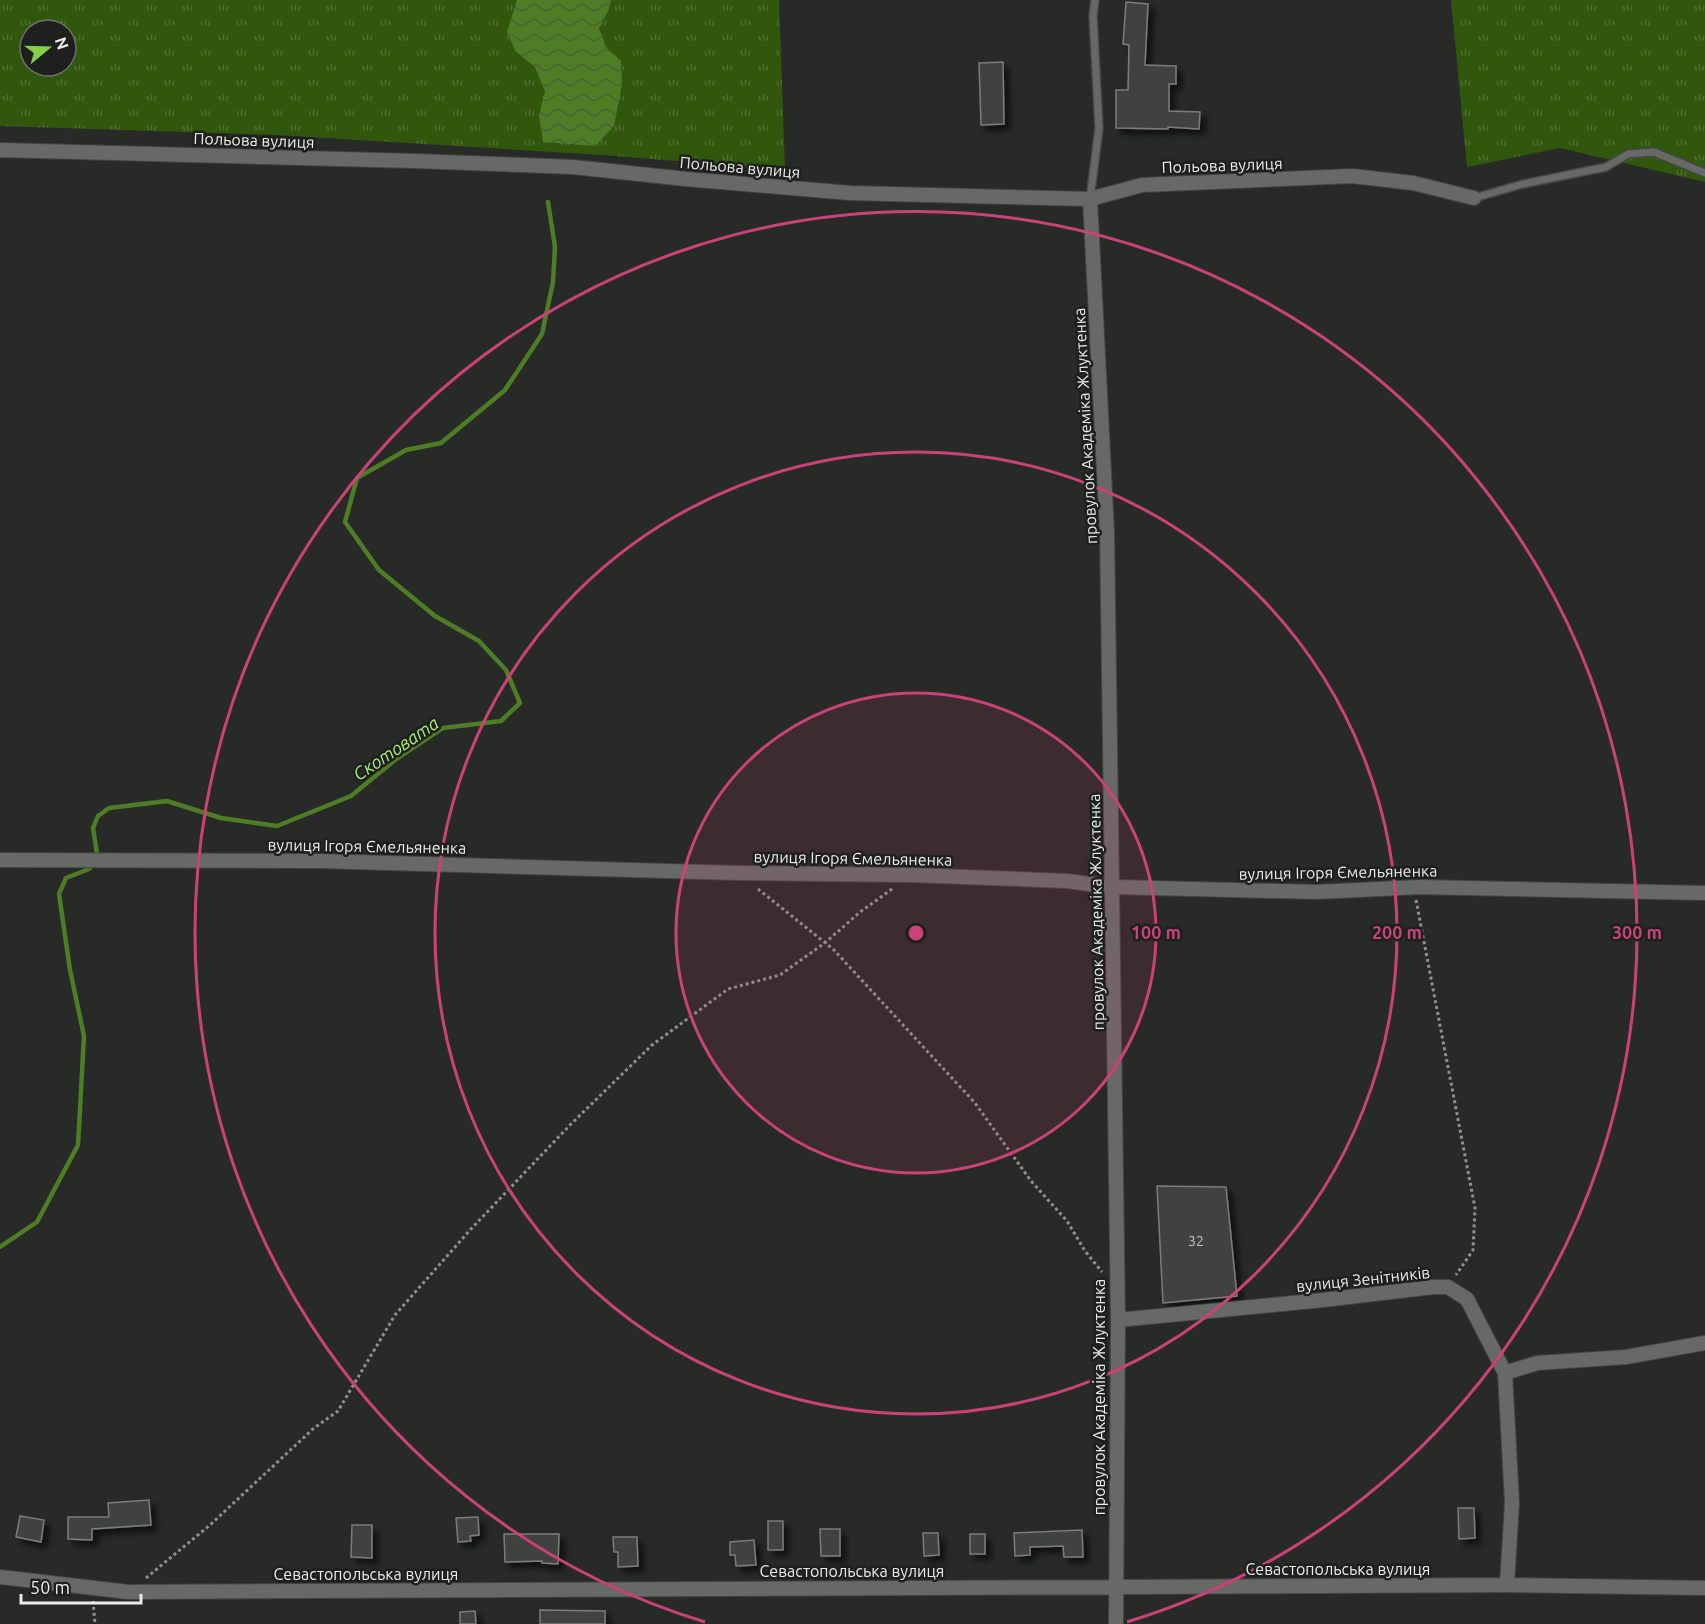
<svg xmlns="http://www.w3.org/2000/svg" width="1705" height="1624" viewBox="0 0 1705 1624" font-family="Ubuntu,sans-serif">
	<defs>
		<pattern id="grass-tufts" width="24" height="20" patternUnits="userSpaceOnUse" patternTransform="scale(1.5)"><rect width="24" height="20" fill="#31570d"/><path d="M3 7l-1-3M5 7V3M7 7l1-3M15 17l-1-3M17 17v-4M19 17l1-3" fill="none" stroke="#4f6f30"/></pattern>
		<pattern id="water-waves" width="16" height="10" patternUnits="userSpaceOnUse" patternTransform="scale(1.5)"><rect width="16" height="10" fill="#4e7d26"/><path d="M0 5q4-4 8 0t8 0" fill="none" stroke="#4a6236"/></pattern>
		<filter id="shadow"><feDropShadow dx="5.5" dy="5.5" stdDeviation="3" flood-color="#0009"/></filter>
	</defs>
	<rect width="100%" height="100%" fill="#282a27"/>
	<!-- grass -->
	<path fill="url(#grass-tufts)" fill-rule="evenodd" d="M0 0H779L785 170 603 155 277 135 0 126ZM30 30H66V66H30Z
		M1451 0H1705V182L1560 148 1467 167Z"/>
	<!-- water -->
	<path fill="url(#water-waves)" d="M517 0H611L609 9 599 28 606 47 621 61 622 84 614 126 595 146 543 142 539 115 545 91 535 67 516 52 507 32Z"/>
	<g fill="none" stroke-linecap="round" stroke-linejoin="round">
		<!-- stream -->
		<path stroke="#4e7d26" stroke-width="4.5" d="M0 1247 37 1222 78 1145 84 1036 70 970 59 894 66 878 89 869 98 860 93 828 98 816 109 808 167 801 221 818 277 826 351 796 395 760 443 728 501 721 520 703 506 670 479 641 435 616 379 570 345 522 357 478 406 450 441 443 505 390 542 334 553 282 555 247 548 202"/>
	</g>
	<!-- building -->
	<path fill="#414340" stroke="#7b7d7a" stroke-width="1.5" filter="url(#shadow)" d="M1126 2 1148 4 1145 65 1176 66V84H1169V111L1200 112 1199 129 1168 127V129L1116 128V90H1128L1129 45 1123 44Z
		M1003 62 1004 124 981 125 979 63Z
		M1157 1186 1226 1187 1237 1296 1163 1303Z
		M149 1500 151 1525 92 1529V1540L68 1539V1517H109L108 1503Z
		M1458 1508H1474L1475 1538 1459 1539Z
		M20 1516 44 1520 41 1542 16 1537Z
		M478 1517 479 1535 470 1536 471 1541 458 1542 456 1518Z
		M768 1521H783V1550H768Z
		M352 1525H372V1558L351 1557Z
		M820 1529H840V1556H821Z
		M1082 1530 1083 1557H1064L1063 1546 1030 1547V1555L1015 1556 1014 1533Z
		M923 1533H938L939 1555 924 1556Z
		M504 1534H559L558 1564 542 1563V1561L505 1562Z
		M970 1534H985V1554H970Z
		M613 1537H637L638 1566 618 1567V1552H614Z
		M754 1540 756 1565 736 1566 735 1555H730V1542Z
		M540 1610 605 1611V1624H540Z
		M475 1611 476 1624H460V1612Z"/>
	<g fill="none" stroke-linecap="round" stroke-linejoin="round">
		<defs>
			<path id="service" d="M1474 198 1523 184 1606 167 1628 154 1654 152 1705 173
				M1090 199 1099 128 1093 16 1095 0"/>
			<path id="minor" d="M0 150 415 161 573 167 686 179 850 193 1090 199 1142 185 1352 176 1413 183 1474 198
				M1090 199 1107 531 1118 1320 1116 1624
				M0 860 320 861 738 873 912 875 1067 881 1113 887 1316 892 1420 887 1705 893
				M1118 1320 1323 1300 1433 1287H1448L1467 1299 1505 1373 1537 1363 1626 1357 1705 1343
				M1505 1373 1512 1503 1507 1585
				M0 1577 128 1592 1507 1585 1705 1588"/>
		</defs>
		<!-- service casing -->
		<use href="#service" stroke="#454644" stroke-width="10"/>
		<!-- minor casing -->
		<use href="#minor" stroke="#454644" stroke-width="16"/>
		<!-- path -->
		<path stroke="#8f918e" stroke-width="3" stroke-dasharray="3 3" stroke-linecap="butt" d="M758 889 833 949 975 1103 1031 1181 1067 1221 1085 1251 1102 1272
			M1416 900 1475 1208 1473 1250 1456 1275
			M146 1578 210 1525 314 1428 338 1411 395 1315 471 1229 570 1125 652 1045 728 989 780 975 826 942 860 912 892 889
			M93 1601 95 1624"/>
		<!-- service -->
		<use href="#service" stroke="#676966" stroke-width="7"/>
		<!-- minor -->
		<use href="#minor" stroke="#676966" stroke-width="14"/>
	</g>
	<!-- distance rings -->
	<circle cx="916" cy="933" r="240" fill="#ca4277" fill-opacity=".12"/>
	<g fill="none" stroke="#ca4277" stroke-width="3">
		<circle cx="916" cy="933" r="240"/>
		<circle cx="916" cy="933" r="481"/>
		<path d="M705 1622A721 721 0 1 1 1127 1622"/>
	</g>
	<g text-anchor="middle" stroke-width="5" stroke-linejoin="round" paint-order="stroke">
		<!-- number labels -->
		<g font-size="14" fill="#c0c2bf">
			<text x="1196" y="1246">32</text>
		</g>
		<!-- street labels -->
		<g font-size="16" fill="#eaece9" stroke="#1e201d">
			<text transform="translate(254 140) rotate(2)" y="6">Польова вулиця</text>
			<text transform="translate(1222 165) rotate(-2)" y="6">Польова вулиця</text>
			<text transform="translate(740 167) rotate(5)" y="6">Польова вулиця</text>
			<text transform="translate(1085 426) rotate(-93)" y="6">провулок Академіка Жлуктенка</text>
			<text transform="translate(367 846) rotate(1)" y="6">вулиця Ігоря Ємельяненка</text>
			<text transform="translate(853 858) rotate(1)" y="6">вулиця Ігоря Ємельяненка</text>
			<text transform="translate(1338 872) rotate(-1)" y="6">вулиця Ігоря Ємельяненка</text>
			<text transform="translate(1096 912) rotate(-91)" y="6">провулок Академіка Жлуктенка</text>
			<text transform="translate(1363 1279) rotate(-6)" y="6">вулиця Зенітників</text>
			<text transform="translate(1099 1397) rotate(-90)" y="6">провулок Академіка Жлуктенка</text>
			<text x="1338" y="1575">Севастопольська вулиця</text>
			<text x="852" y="1577">Севастопольська вулиця</text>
			<text x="366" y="1580">Севастопольська вулиця</text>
		</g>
		<!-- water labels -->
		<g font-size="18" font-style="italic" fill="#abec7c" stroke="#1e201d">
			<text transform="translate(396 749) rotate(-34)" y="6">Скотовата</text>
		</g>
	</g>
	<circle cx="916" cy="933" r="9" fill="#ca4277" stroke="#1e201d" stroke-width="3"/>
	<g font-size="18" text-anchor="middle" font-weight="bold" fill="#ca4277" stroke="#1e201d" stroke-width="5" stroke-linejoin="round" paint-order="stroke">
		<text x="1156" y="939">100 m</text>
		<text x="1397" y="939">200 m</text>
		<text x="1637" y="939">300 m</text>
	</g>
	<!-- north arrow -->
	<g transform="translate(48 48) rotate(71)"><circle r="28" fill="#1e201d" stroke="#70726f" stroke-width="1.5"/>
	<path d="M0-4.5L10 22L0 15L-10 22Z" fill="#86cf4b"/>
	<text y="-9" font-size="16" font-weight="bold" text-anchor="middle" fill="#eaece9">N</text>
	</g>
	<!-- scale -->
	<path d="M21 1594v9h120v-9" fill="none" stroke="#eaece9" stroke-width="3"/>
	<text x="30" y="1594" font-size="18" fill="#eaece9" stroke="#1e201d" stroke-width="4.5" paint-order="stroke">50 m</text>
</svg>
